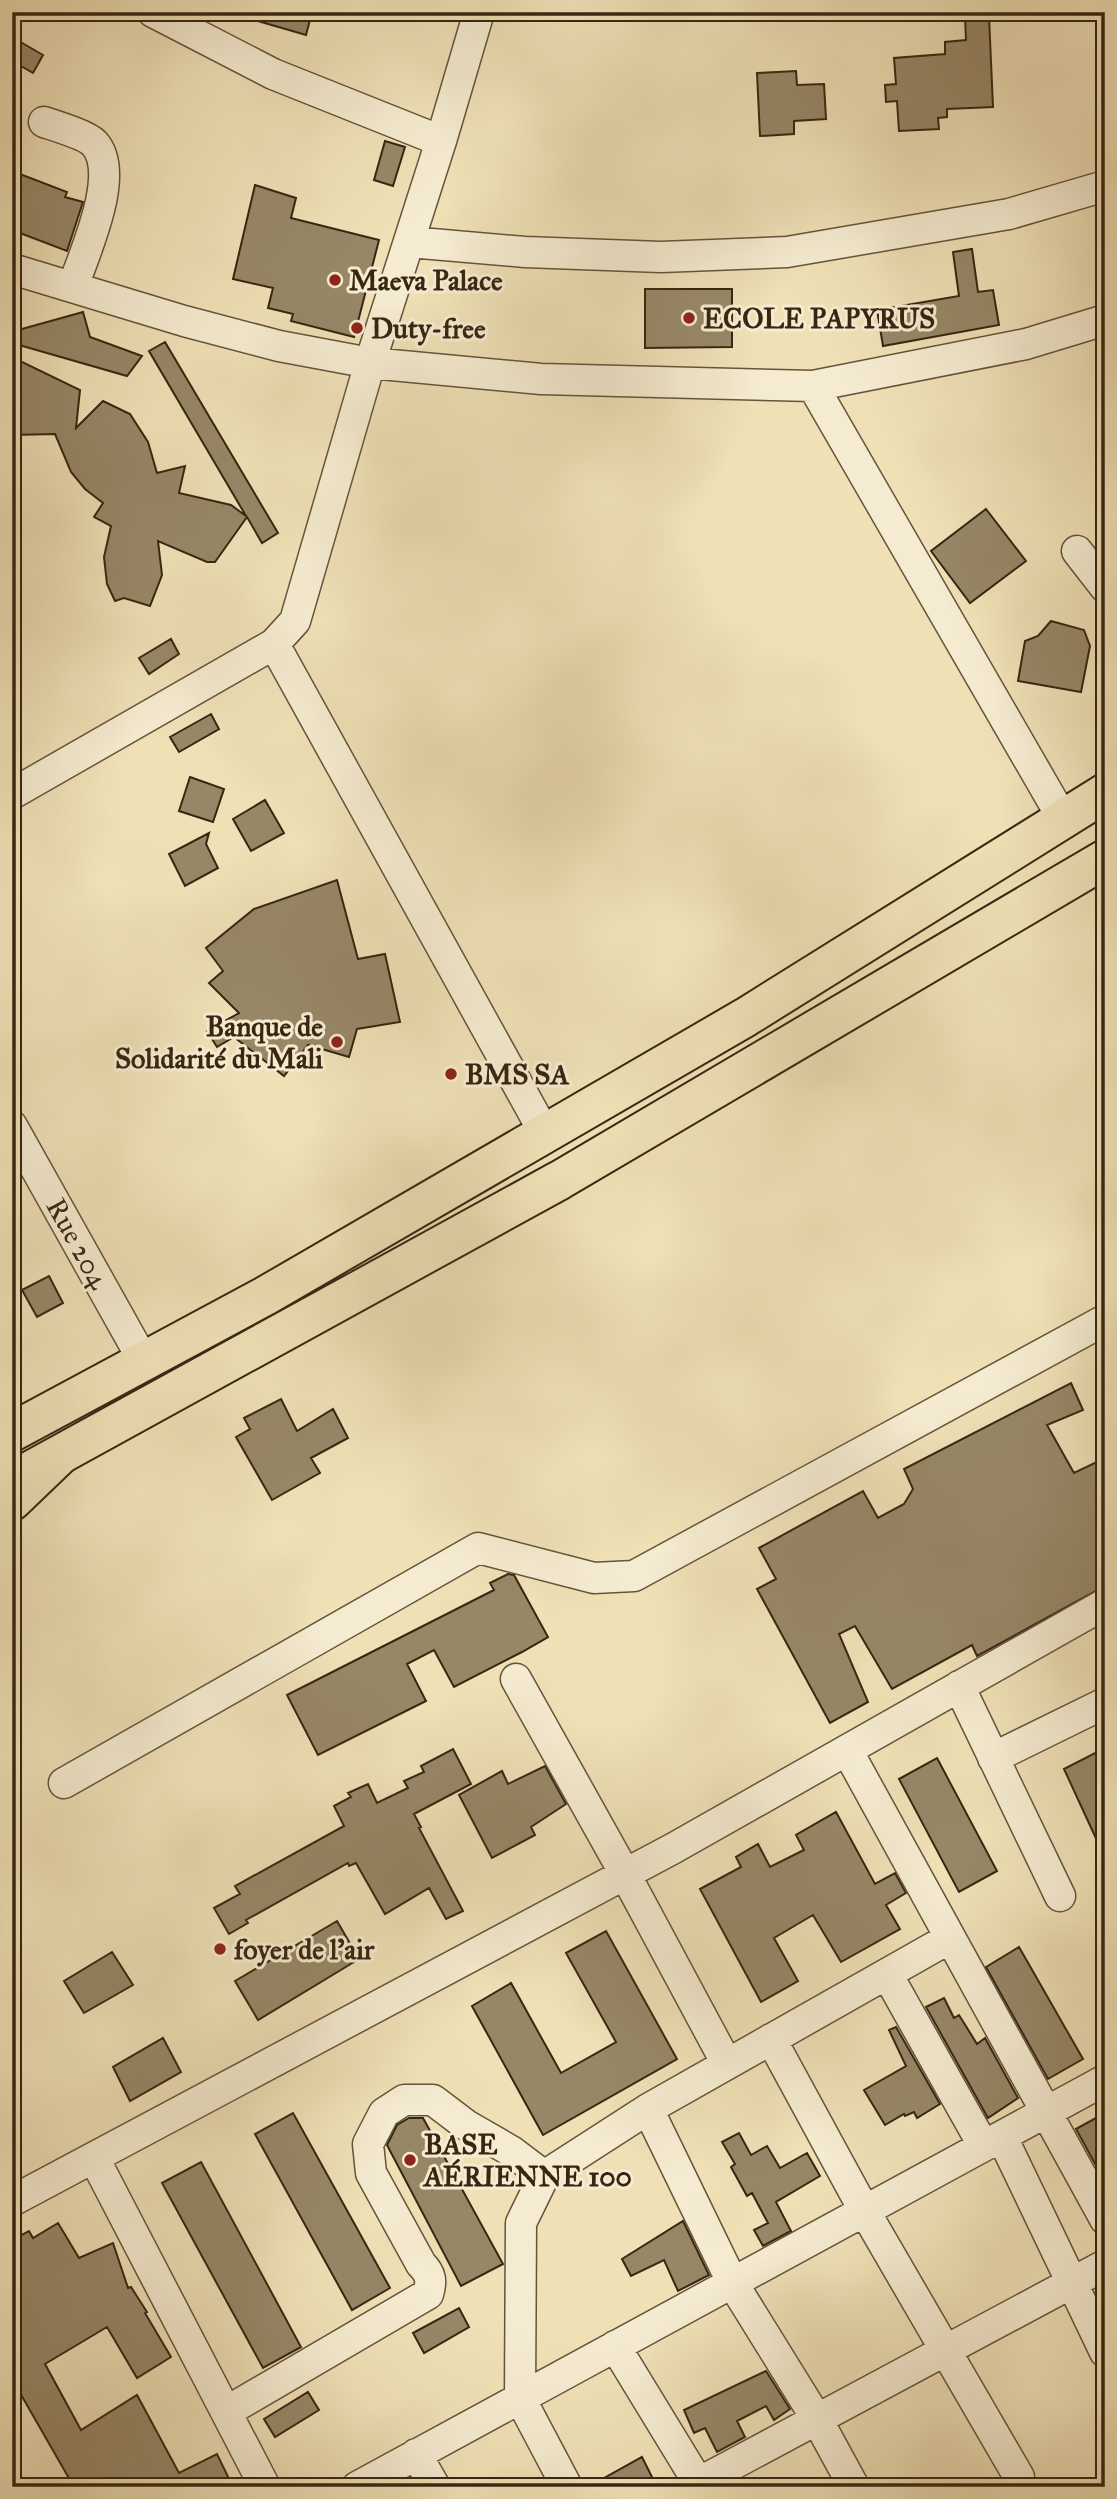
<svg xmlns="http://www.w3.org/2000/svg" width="1117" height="2499" viewBox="0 0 1117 2499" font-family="'IM FELL Great Primer',serif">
	<rect width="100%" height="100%" fill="#efe0b6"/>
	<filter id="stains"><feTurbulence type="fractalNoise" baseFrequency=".00286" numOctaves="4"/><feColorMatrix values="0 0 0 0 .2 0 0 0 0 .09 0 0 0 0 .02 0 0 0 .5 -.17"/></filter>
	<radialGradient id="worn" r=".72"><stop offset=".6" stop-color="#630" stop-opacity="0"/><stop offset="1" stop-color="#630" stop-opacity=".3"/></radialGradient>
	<!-- building -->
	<path fill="#978767" stroke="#372612" stroke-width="2" d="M245 12H312L306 35 244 17Z
		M989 16 993 107 947 109V117L938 118 939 129 899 131 897 101 886 102 885 85 896 84 894 58 945 54V42L966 40 965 17Z
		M12 37 43 55 33 73 12 61Z
		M796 71 797 85 824 84 826 119 794 121V134L760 136 757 73Z
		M385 141 405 147 393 186 374 180Z
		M12 171 67 192 65 197 83 202 67 251 12 230Z
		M255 185 296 198 291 218 379 240 354 337 291 321 293 314 268 308 273 288 233 279Z
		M972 249 978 292 993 290 999 325 883 346 877 310 959 296 953 252Z
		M645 289H732V347L645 348Z
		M83 312 90 337 142 356 127 376 12 343V337L22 329Z
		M165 342 278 533 262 543 247 517 215 562H207L158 541 162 575 150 606 124 598 115 601 107 584 104 557 111 526 94 517 103 503 85 489 71 472 55 434 12 435V357L80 390 76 428 103 401 130 414 148 442 157 473 185 466 179 493 231 505 246 516 149 351Z
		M986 509 1026 561 970 603 931 551Z
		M1051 621 1084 630 1090 646 1081 692 1018 681 1025 641 1038 636Z
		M171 639 179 654 149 674 139 658Z
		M211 714 219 729 179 752 170 737Z
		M190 777 224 789 213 822 179 811Z
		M265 800 284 833 251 851 233 819Z
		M209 833 206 844 218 868 185 886 169 854Z
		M337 880 358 959 385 954 400 1022 357 1029 349 1057 308 1045 284 1076 234 1037 217 1047 207 1031 239 1013 209 983 223 971 206 948 254 909Z
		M49 1276 63 1303 37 1317 22 1290Z
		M1071 1383 1083 1410 1047 1425 1074 1473 1105 1458V1509L1097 1513 1105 1526V1586L977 1656 972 1645 892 1689 855 1626 839 1634 868 1702 830 1723 757 1589 776 1579 759 1548 863 1491 878 1518 904 1504 913 1489 904 1469Z
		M281 1399 297 1431 333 1409 348 1438 311 1458 320 1473 272 1500 236 1437 250 1429 244 1418Z
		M508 1574 514 1575 548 1637 522 1652 454 1687 434 1650 407 1664 426 1701 318 1755 287 1695 494 1590 490 1583Z
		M453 1749 471 1784 414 1814 421 1827 419 1828 463 1911 446 1919 429 1888 385 1914 356 1863 349 1866 348 1863 246 1920 248 1923 229 1934 214 1908 240 1894 235 1886 344 1826 334 1806 351 1797 348 1793 368 1784 377 1803 408 1788 404 1781 424 1772 421 1766Z
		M1095 1753 1105 1771V1858L1064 1769Z
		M937 1758 997 1871 959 1892 899 1779Z
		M545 1766 566 1804 531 1827 535 1835 492 1858 459 1795 502 1771 508 1784Z
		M836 1812 875 1884 895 1873 906 1893 886 1905 900 1929 841 1962 813 1915 774 1938 798 1981 761 2002 700 1889 741 1867 736 1857 758 1844 770 1867 804 1850 796 1835Z
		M337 1921 359 1959 258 2020 235 1981Z
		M606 1931 677 2059 543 2135 472 2006 511 1983 561 2073 616 2042 566 1953Z
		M1019 1947 1083 2059 1048 2079 986 1967Z
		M112 1952 133 1985 84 2013 64 1981Z
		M944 1998 954 2018 959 2015 977 2044 985 2038 1018 2098 988 2118 926 2007Z
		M896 2027 940 2104 917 2118 914 2112 905 2116 904 2114 885 2125 864 2090 906 2066 889 2030Z
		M163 2038 181 2072 130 2101 113 2067Z
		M293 2113 390 2288 352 2310 255 2134Z
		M1105 2113V2182L1076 2129Z
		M409 2118H423L503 2264 461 2286 387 2145 397 2125Z
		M739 2133 751 2155 767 2146 780 2168 807 2153 820 2176 776 2202 791 2231 763 2246 754 2230 768 2223 752 2193 747 2196 731 2167 735 2164 722 2142Z
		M201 2162 301 2347 263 2368 162 2183Z
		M683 2221 709 2275 678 2291 664 2260 631 2276 622 2259Z
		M58 2223 79 2258 113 2243 128 2288 131 2287 147 2312 145 2313 171 2357 137 2378 107 2327 45 2364 81 2430 137 2395 179 2473 217 2454 233 2487H74L12 2379V2240L29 2231 33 2238Z
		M459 2308 469 2327 424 2353 413 2333Z
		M766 2371 790 2409 774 2420 766 2406 737 2421 745 2437 717 2452 705 2428 694 2433 684 2410Z
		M308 2392 319 2410 275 2437 264 2419Z
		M642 2457 657 2487H588Z"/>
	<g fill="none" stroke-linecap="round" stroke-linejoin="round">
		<defs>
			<path id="minor" d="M153 12 273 74 441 141
				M44 122C56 126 86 135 94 143 122 173 84 253 73 287
				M409 242 525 252 661 257 787 252 1009 214 1105 186
				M12 269 184 321 279 346 370 363 541 379 813 386 1026 344 1105 320
				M813 386 1063 819
				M1077 551 1105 587
				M274 644 544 1132
				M12 794 274 644 295 621 370 363 441 141 479 12
				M12 1126 143 1360
				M516 1679 625 1874 727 2064
				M959 1686 1060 1896
				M847 1750 1105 2219
				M993 1758 1105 1703
				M64 1783 478 1548 594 1578 634 1576 1105 1320
				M887 1974 983 2145
				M771 2039 864 2210 1019 2477V2487
				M648 2109 732 2282 818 2421 854 2487
				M1002 2137 1105 2352
				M94 2158 265 2487
				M12 2201 674 1848 1105 1604
				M615 2346 701 2487
				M226 2412 428 2294C432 2281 431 2274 421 2264L371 2173 368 2144 384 2113 404 2100H433L466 2125 511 2151 544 2176
				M416 2454 435 2487
				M698 2483 1105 2265
				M357 2487 1105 2080
				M567 2487 520 2398 521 2223 544 2176 648 2109 950 1938"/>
			<path id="major" d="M12 1432 265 1296 746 1017 1105 793
				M30 1471 560 1180 1105 859"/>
			<path id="highway" d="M12 1501 60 1455"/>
		</defs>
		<!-- minor casing -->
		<use href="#minor" stroke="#65543b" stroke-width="33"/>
		<!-- major casing -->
		<use href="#major" stroke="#372612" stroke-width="42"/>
		<!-- highway casing -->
		<use href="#highway" stroke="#372612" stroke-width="42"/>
		<!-- minor -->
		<use href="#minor" stroke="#f5ebd0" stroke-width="30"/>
		<!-- major -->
		<use href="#major" stroke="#efe0b6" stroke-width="38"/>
		<!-- highway -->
		<use href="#highway" stroke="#efe0b6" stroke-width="38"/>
	</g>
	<!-- markers -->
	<g fill="#8f2418" stroke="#f5ebd0" stroke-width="2.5">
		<circle cx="335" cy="280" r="7"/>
		<circle cx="689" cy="318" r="7"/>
		<circle cx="357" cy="328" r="7"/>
		<circle cx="337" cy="1042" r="7"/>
		<circle cx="451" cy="1074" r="7"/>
		<circle cx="220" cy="1949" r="7"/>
		<circle cx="410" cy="2160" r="7"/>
	</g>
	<g text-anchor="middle" stroke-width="6" stroke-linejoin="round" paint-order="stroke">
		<!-- poi labels -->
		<g font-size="28" font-weight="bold" fill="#372612" stroke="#f5ebd0" text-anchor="start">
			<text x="349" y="290">Maeva Palace</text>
			<text x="703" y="328">ECOLE PAPYRUS</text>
			<text x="371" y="338">Duty-free</text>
			<text x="323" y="1036" text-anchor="end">Banque de<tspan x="323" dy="32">Solidarité du Mali</tspan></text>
			<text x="465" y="1084">BMS SA</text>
			<text x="234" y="1959">foyer de l'air</text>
			<text x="424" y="2154">BASE<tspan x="424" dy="32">AÉRIENNE 100</tspan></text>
		</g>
		<!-- street labels -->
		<g font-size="28" fill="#372612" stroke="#f5ebd0">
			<text transform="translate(78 1243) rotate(61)" y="10">Rue 204</text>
		</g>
	</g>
	<!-- margin -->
	<rect width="1117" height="2499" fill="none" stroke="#efe0b6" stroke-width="42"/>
	<rect x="14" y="14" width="1089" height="2471" fill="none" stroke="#372612" stroke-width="3.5"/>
	<rect x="21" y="21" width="1075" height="2457" fill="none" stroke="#372612" stroke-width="2"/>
	<rect width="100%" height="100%" filter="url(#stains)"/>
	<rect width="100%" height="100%" fill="url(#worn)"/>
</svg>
